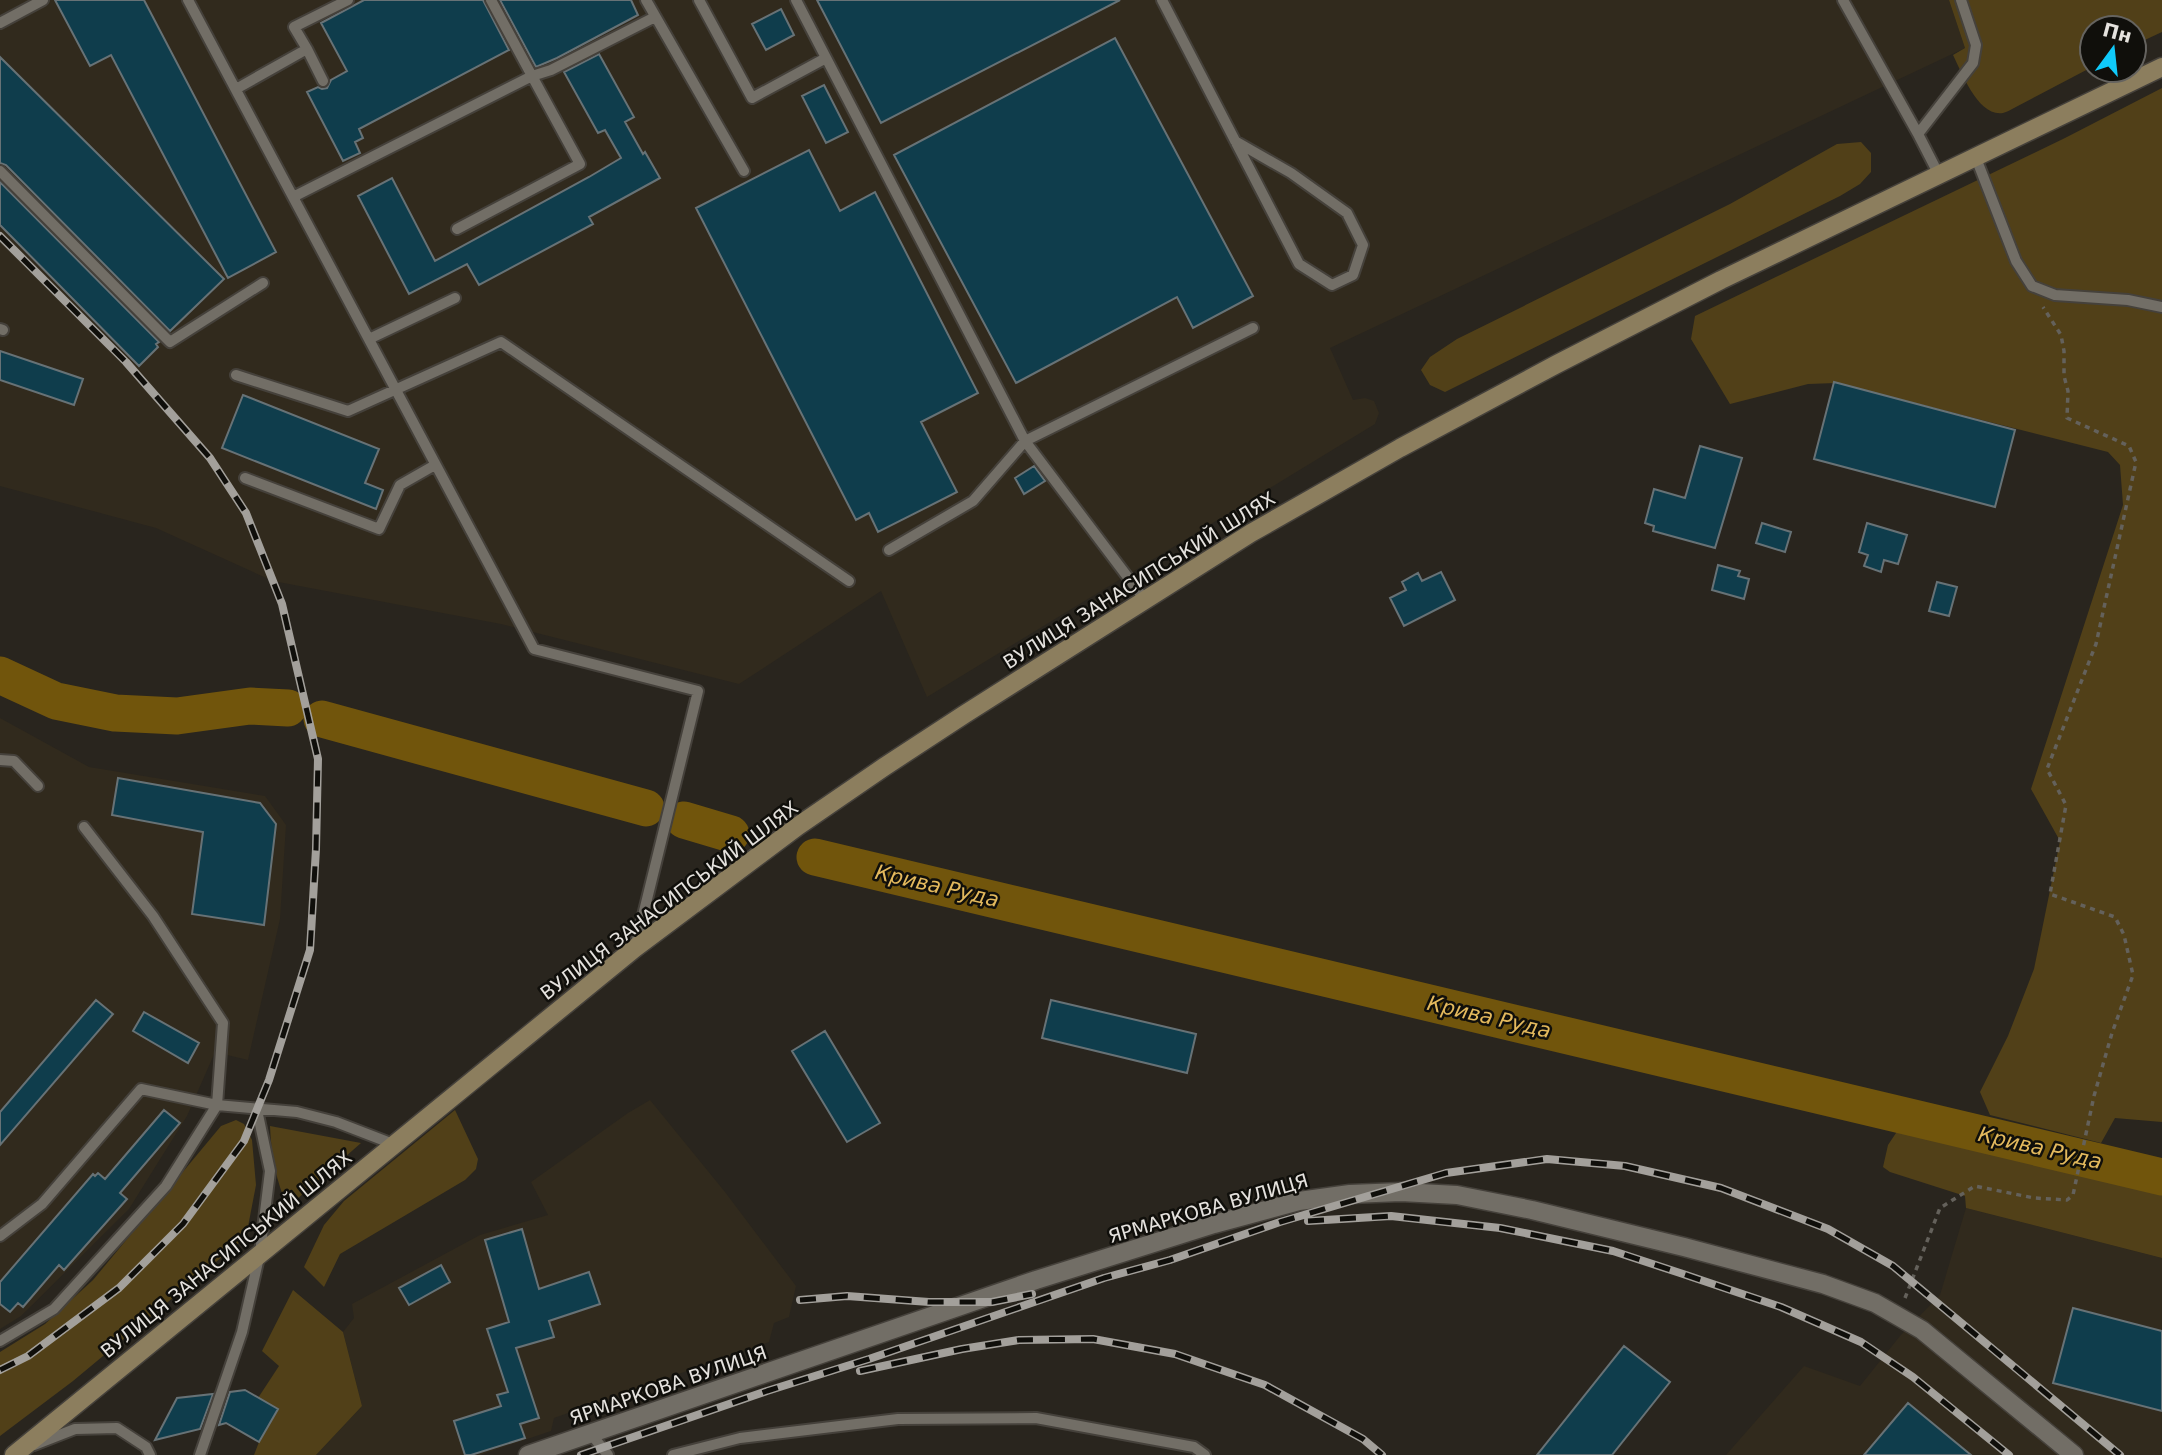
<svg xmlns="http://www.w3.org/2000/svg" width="2162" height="1455" viewBox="0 0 2162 1455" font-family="'DejaVu Sans',sans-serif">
	<rect width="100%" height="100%" fill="#29251e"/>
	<!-- built -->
	<path fill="#312a1d" d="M0 0H1949L1965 48 1330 348 1353 400 1365 398 1374 401 1379 413 1375 424 927 697 881 591 739 684 501 624 273 581 156 528 0 486Z
		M0 718 89 767 265 796 286 825 280 919 248 1060 215 1052 187 1116 129 1209 21 1316 0 1329Z
		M650 1100 725 1192 796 1286 789 1317 774 1323 769 1342 554 1418 551 1431 480 1455H316L362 1406 343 1332 354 1318 352 1304 480 1235 548 1215 531 1182 628 1113Z
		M1966 1208 2162 1258V1455H1726L1804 1366 1860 1386 1900 1336 1940 1295Z"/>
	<!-- green -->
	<path fill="#514018" d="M1949 0H2162V32L2134 45V28H2092V67L2014 108C2010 110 2007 112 2003 113 1978 117 1962 73 1953 55L1965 48Z
		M2162 88V1122L2115 1118 2101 1143 1990 1115 1980 1092 2008 1036 2034 969 2060 841 2031 789 2123 505 2120 465 2108 452 1836 383 1808 384 1730 404 1691 339 1695 316 2065 138Z
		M1861 142 1871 153V172L1860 184 1840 196 1445 392 1430 385 1421 370 1430 357 1457 339 1730 204 1837 144Z
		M455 1110 478 1159 476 1169 465 1180 340 1254 324 1287 304 1267 324 1225 344 1201Z
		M236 1120 244 1124 252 1140 256 1185 246 1237 73 1381 0 1436V1352L45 1324 93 1280 221 1126Z
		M270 1126 361 1143 288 1207C276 1182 271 1154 270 1126Z
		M1907 1126 2105 1175 2162 1186V1258L1966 1208 1965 1196 1890 1172 1883 1167 1888 1145 1900 1127Z
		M293 1290 343 1332 362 1406 316 1455H254L259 1442 277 1409 258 1398 279 1366 262 1351Z"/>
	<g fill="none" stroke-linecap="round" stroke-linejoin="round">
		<!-- river -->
		<path stroke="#71550c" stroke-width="37" d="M0 675 56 701 115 713 177 716 250 706 288 708
			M322 719 646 808
			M684 820 731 834
			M815 857 2162 1177"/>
	</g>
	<!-- building -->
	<path fill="#0f3d4c" stroke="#677276" stroke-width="2" d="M55 0H144L276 252 228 278 111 55 90 66Z
		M364 0H483L509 50 359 129 363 138 355 142 360 153 343 161 307 92 318 87 322 89 327 88 331 80 347 71 321 23Z
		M500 0H631L638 15 557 58 536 67Z
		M817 0H1120L881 123Z
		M781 9 794 35 766 50 752 24Z
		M1115 38 1253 296 1193 328 1177 297 1016 383 894 155Z
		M599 54 634 117 625 122 643 154 645 152 660 178 589 217 593 224 479 285 467 264 409 294 358 196 392 178 435 261 589 177 621 158 605 130 598 133 564 72Z
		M0 57 224 279 170 331 6 165 0 163Z
		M824 85 848 132 826 143 802 96Z
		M809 150 840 211 875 192 978 393 921 422 957 492 878 532 869 513 856 520 696 208Z
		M0 182 159 342 156 344 158 347 139 366 0 225Z
		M0 351 83 379 74 405 0 380Z
		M1834 382 2015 430 1995 507 1814 459Z
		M243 395 379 449 365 483 383 490 376 509 222 448Z
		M1700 446 1742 458 1715 548 1653 531 1654 526 1645 523 1654 489 1685 498Z
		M1034 466 1045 481 1024 494 1015 478Z
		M1762 523 1791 532 1785 552 1756 543Z
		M1867 523 1907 535 1898 564 1884 560 1881 572 1864 566 1868 555 1859 552Z
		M1718 565 1740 571 1738 576 1749 579 1744 599 1712 590Z
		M1441 572 1455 600 1404 626 1390 598 1406 590 1402 582 1418 573 1422 581Z
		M1937 582 1957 587 1949 616 1929 611Z
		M118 778 260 803 276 824 264 925 192 914 203 832 112 815Z
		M96 1000 113 1014 0 1145V1112Z
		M1051 1000 1196 1034 1187 1073 1042 1038Z
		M144 1012 199 1043 188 1063 133 1031Z
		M825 1031 880 1123 847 1142 792 1051Z
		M164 1110 180 1123 120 1193 127 1199 64 1270 59 1265 23 1307 18 1303 10 1312 0 1304V1282L93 1174 95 1176 98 1173 105 1179Z
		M522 1229 539 1289 589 1272 600 1304 549 1321 554 1337 516 1348 539 1418 520 1424 525 1438 471 1455H465L454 1421 501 1406 497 1395 508 1392 487 1329 509 1322 485 1240Z
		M441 1265 450 1282 409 1305 399 1288Z
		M2073 1308 2162 1331V1411L2053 1383Z
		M1624 1346 1670 1382 1612 1455H1537Z
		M245 1390 278 1409 259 1442 226 1423 219 1425 230 1392Z
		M213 1394 200 1429 155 1440 177 1398Z
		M1908 1403 1971 1455H1864Z"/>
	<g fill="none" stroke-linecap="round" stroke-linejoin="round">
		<defs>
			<path id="service" d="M188 0 534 649 698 691 635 948
				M491 0 532 76 551 70 655 17
				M646 0 744 171
				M699 0 752 98 826 58
				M796 0 1025 441 1145 600
				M1162 0 1299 264 1332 285 1353 275 1363 245 1347 213 1291 173 1235 141
				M1843 0 1918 134 1939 175
				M0 23 43 0
				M307 49 323 81
				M236 89 307 49 294 27 348 0
				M1918 134 1973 63 1976 45 1961 0
				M1976 158 2016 261 2032 286 2055 295 2128 300 2162 307
				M0 171 170 342 263 283
				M293 197 532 76 580 164 457 229
				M0 329 3 330
				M369 339 455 298
				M236 375 348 411 501 342 849 581
				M245 478 379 529 400 485 435 465
				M889 550 973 501 1025 441 1253 328
				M0 760 14 761 38 786
				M0 1236 42 1204 141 1089 217 1105 297 1112 336 1122 393 1144
				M0 1341 54 1309 166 1186 217 1105 223 1023 153 916 84 827
				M591 1434 608 1455
				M34 1445 75 1429 117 1428 146 1447 150 1455
				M200 1455 242 1332 260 1253 270 1171 257 1110
				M673 1455 740 1438 898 1419 1036 1418 1194 1447 1205 1455"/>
			<path id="tertiary" d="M528 1455 1036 1280 1214 1224 1299 1201 1350 1194 1401 1192 1457 1195 1532 1210 1684 1247 1823 1284 1875 1303 1922 1330 2074 1455"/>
			<path id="secondary" d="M14 1455 635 948 798 826 884 767 965 714 1251 533 1400 448 1557 364 1721 280 2162 67"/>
		</defs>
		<!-- service casing -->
		<use href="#service" stroke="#45413b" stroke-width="14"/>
		<!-- tertiary casing -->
		<use href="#tertiary" stroke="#45413b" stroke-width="21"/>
		<!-- secondary casing -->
		<use href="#secondary" stroke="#45413b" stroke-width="21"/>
		<!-- path -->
		<path stroke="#64615b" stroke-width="3.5" stroke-dasharray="5 5" stroke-linecap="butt" d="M1905 1298 1940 1208 1975 1186 2034 1198 2067 1200 2073 1195 2094 1096 2112 1033 2133 975 2124 935 2115 917 2050 894 2066 805 2047 769 2096 644 2136 462 2129 446 2067 418 2068 391 2064 376V351L2061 335 2043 307"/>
		<!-- service -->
		<use href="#service" stroke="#726e66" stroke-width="10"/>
		<!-- tertiary -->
		<use href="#tertiary" stroke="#726e66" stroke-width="18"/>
		<!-- secondary -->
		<use href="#secondary" stroke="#8c7e5e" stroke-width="18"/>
		<defs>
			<path id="rail" d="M0 236 126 362 210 458 246 513 282 604 318 759 316 849 310 950 269 1080 244 1141 183 1224 119 1288 28 1356 0 1370
				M1308 1221 1391 1216 1500 1228 1613 1251 1680 1273 1781 1307 1861 1342 1913 1377 2009 1455
				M800 1300 847 1296 929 1302H992L1032 1294
				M860 1371 962 1349 1019 1340 1093 1339 1175 1354 1265 1385 1363 1439 1382 1455
				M581 1455 767 1391 869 1359 1104 1278 1170 1260 1280 1222 1446 1173 1547 1159 1625 1166 1721 1188 1828 1229 1893 1266 2120 1455"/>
		</defs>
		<!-- rail casing -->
		<use href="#rail" stroke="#a3a09b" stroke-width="8"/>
		<!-- rail -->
		<use href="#rail" stroke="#100f0b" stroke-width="5" stroke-dasharray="16" stroke-linecap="butt"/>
	</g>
	<g text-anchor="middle" stroke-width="5" stroke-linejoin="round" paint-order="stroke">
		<!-- street labels -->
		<g font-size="19" fill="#e5e2de" stroke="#100f0b">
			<text transform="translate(1139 580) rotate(-32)" y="7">ВУЛИЦЯ ЗАНАСИПСЬКИЙ ШЛЯХ</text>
			<text transform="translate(669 900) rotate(-37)" y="7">ВУЛИЦЯ ЗАНАСИПСЬКИЙ ШЛЯХ</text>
			<text transform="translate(1208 1208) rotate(-16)" y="7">ЯРМАРКОВА ВУЛИЦЯ</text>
			<text transform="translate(226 1254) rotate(-39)" y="7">ВУЛИЦЯ ЗАНАСИПСЬКИЙ ШЛЯХ</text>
			<text transform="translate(668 1385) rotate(-19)" y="7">ЯРМАРКОВА ВУЛИЦЯ</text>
		</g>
		<!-- water labels -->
		<g font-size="21" font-style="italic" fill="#e3b95d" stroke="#100f0b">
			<text transform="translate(937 886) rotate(13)" y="7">Крива Руда</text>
			<text transform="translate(1489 1017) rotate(13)" y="7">Крива Руда</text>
			<text transform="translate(2040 1148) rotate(13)" y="7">Крива Руда</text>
		</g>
	</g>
	<!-- north arrow -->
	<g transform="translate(2113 49) rotate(15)"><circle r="33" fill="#100f0b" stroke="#65635f" stroke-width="2"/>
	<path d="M0-5L12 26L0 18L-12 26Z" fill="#10cafa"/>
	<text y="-10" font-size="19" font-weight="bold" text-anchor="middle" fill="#e5e2de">Пн</text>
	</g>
</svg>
